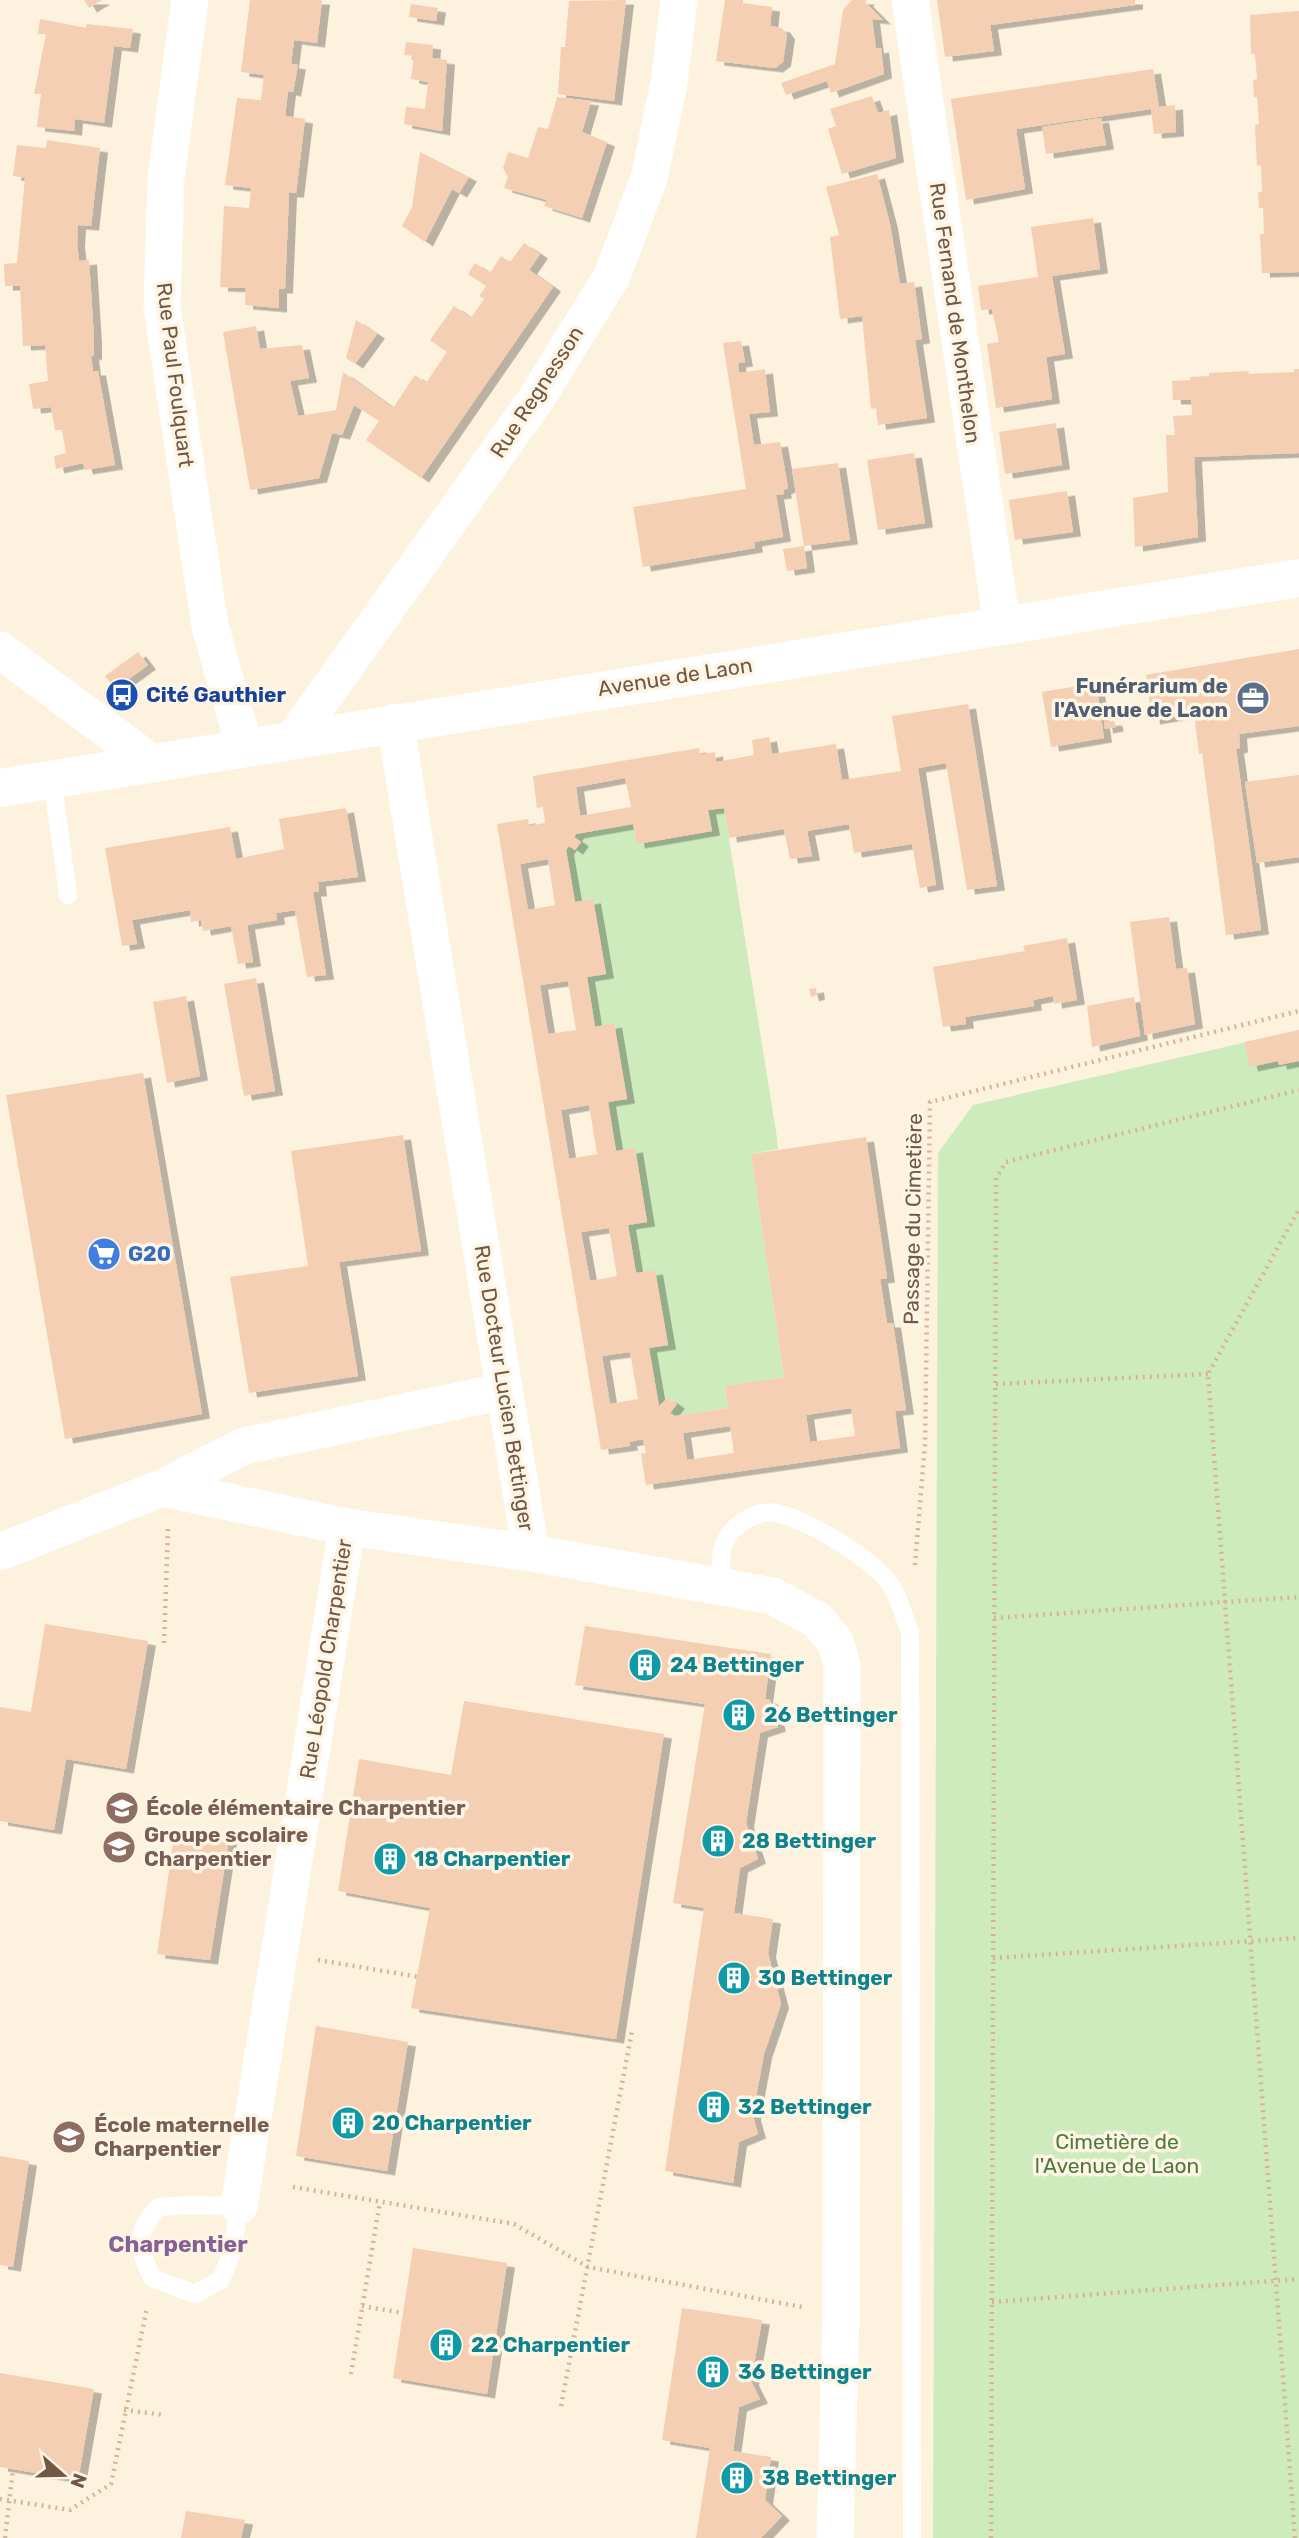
<svg xmlns="http://www.w3.org/2000/svg" width="1299" height="2538" viewBox="0 0 1299 2538" font-family="Rubik,sans-serif">
	<defs>
		<filter id="shadow"><feDropShadow dx="8" dy="4.5" stdDeviation="0" flood-color="#0004"/></filter>
	</defs>
	<rect width="100%" height="100%" fill="#fdf2dd"/>
	<!-- green -->
	<path fill="#cdebbc" d="M724 808 777 1138 778 1149 751 1154 784 1377 725 1386 728 1408 675 1416 670 1413 676 1404 668 1398 659 1406 649 1348 668 1345 655 1270 636 1273 628 1225 647 1221 635 1148 616 1151 608 1102 627 1098 614 1024 595 1027 587 977 606 974 593 899 575 902 566 850 569 846 575 850 581 842 574 837 576 834 633 824 637 844 712 831 708 810Z
		M1299 1030V2538H933L938 1153 973 1105Z"/>
	<!-- building -->
	<path fill="#f4cfb4" fill-rule="evenodd" filter="url(#shadow)" d="M84 0H102L89 8Z
		M250 0H322L317 43 294 40 291 64 298 65 293 92 288 91 285 116 305 119 296 193H289L285 289H279V308L245 305 246 288 220 287 224 206 249 208 251 188 225 185 237 98 261 100 264 75 241 72Z
		M626 0 614 101 558 94 561 47H565L569 1Z
		M725 0H743V3L772 7 770 26 782 28 787 35 783 62 775 68 716 61Z
		M852 0H867L865 2 883 20 872 19 876 49 881 48 884 74 831 93 827 81 786 95 781 83 835 64 843 10Z
		M937 0H1135V5L990 25 994 51 945 57Z
		M411 4 438 8 436 21 409 17Z
		M1299 11V272L1262 273 1260 234H1264L1263 208H1259L1258 192H1262L1261 165 1257 166 1255 125 1259 124 1257 97H1254L1253 80 1257 79 1255 54H1251L1250 15Z
		M40 19 86 28 87 24 133 29 130 48 114 46 104 123 75 119 74 131 37 127 41 94H34L46 34H38Z
		M406 42 433 45 432 58 447 60 442 131 404 124 406 107 425 109 428 82 411 79 414 56 404 55Z
		M1153 69 1159 107 1175 105 1176 132 1154 134 1151 109 1016 129 1025 189 966 200 951 99Z
		M872 96 878 113 889 110 896 158 842 174 828 129 836 126 830 109Z
		M557 97 591 101 582 132 607 142 582 218 544 206 547 200 504 188 508 177 503 168 508 152 528 158 538 127 548 129Z
		M1101 118 1106 145 1046 154 1042 127Z
		M47 140 100 148 91 226 78 225 77 243 79 261 89 260 94 339V355L91 356 93 371H98L115 465 85 470 83 463 56 469 54 456 66 453 62 430H55L51 407 33 409 29 384 48 381 45 345 23 346 20 286H5L4 264 17 263 25 178 13 176 17 145 46 148Z
		M420 152 469 177 459 193 452 189 425 242 402 226 412 207Z
		M877 174 890 224 900 284 914 282 922 339 915 340 927 418 878 425 876 408 871 409 862 316 840 319 830 237 839 235 826 187Z
		M1093 218 1100 269 1052 276 1065 354 1046 357 1052 399 996 408 987 344 999 342 992 309 981 310 978 286 1038 277 1031 227Z
		M524 243 540 254 529 270 553 287 421 478 366 440 379 421 354 405 342 435 332 433 319 478 250 490 223 332 256 326 260 349 302 345 309 378 290 381 298 416 336 410 343 372 393 408 415 375 426 383 447 352 430 340 454 306 471 318 484 299 479 296 486 286 468 274 475 263 490 273 501 256 510 262Z
		M356 320 377 334 355 364 346 358Z
		M741 341 745 362 738 363 739 373 765 369 770 412 749 414 754 445 780 442 788 488 783 490 784 494 776 495 783 537 754 542 755 548 643 567 633 507 746 489 723 343Z
		M1294 369H1299V453L1194 457 1198 537 1135 547 1133 498 1168 492 1166 435H1175L1173 416 1192 415 1191 400H1173L1172 381 1190 380V377L1209 376V373L1249 371 1248 374 1294 372Z
		M1056 423 1062 465 1005 474 999 432Z
		M914 453 925 523 878 530 867 460Z
		M838 463 850 540 804 546 792 469Z
		M1067 491 1073 532 1015 540 1009 500Z
		M804 546 807 568 787 571 783 549Z
		M1299 649V726L1239 734 1240 748 1236 749 1261 930 1226 935 1202 753 1199 754 1194 713 1152 720 1146 675Z
		M138 652 148 665 115 689 105 676Z
		M1096 683 1104 738 1051 747 1042 692Z
		M968 704 997 886 967 890 946 763 918 768 936 885 920 888 912 844 854 853 849 824 807 831 812 856 790 859 784 829 729 838 724 808 708 810 712 831 637 844 633 824 576 834 574 837 581 842 575 850 569 846 566 850 575 902 593 899 606 974 587 977 595 1027 614 1023 627 1099 608 1102 616 1151 635 1148 647 1222 628 1225 636 1273 655 1270 668 1345 649 1348 659 1406 668 1398 677 1404 670 1413 675 1416 728 1408 725 1386 784 1377 751 1154 866 1137 887 1278 880 1279 887 1323H893L906 1410 895 1411 900 1448 646 1485 641 1454 646 1453 643 1439 629 1442 630 1446 601 1450 497 824 528 819 529 826 545 823 543 807 537 808 533 776 699 748 700 755 715 752 716 762 754 755 752 740 769 737 772 754 836 744 842 780 901 771 892 716ZM625 778 631 807 580 816 576 787ZM548 859 555 905 528 910 520 864ZM568 981 576 1030 548 1034 540 985ZM589 1105 597 1154 569 1159 561 1110ZM609 1228 617 1276 590 1281 581 1232ZM630 1352 638 1399 610 1404 602 1356ZM851 1408 855 1436 810 1442 806 1415ZM730 1426 734 1453 687 1460 683 1433Z
		M1114 721 1116 727 1105 729 1104 722Z
		M1299 775V857L1257 863 1245 782Z
		M346 808 358 877 318 882 319 892H313L326 975 307 977 295 910 276 913 277 920 247 925 253 962 238 964 231 926 203 931 201 920 191 922 190 910 132 920 137 944 122 946 105 848 230 827 236 859 284 849 279 819Z
		M1169 917 1176 969 1187 968 1195 1024 1145 1035 1130 922Z
		M1067 938 1077 1000 1054 1004 1053 996 1033 1000 1034 1006 965 1017 966 1024 943 1027 933 967 1025 951 1023 946Z
		M256 978 275 1091 244 1096 224 984Z
		M816 988 817 995 811 997 809 989Z
		M186 996 200 1076 167 1083 153 1002Z
		M1134 997 1140 1036 1092 1047 1087 1006Z
		M1299 1030V1061L1279 1065 1278 1061 1250 1067 1244 1042Z
		M143 1073 202 1414 65 1439 6 1095Z
		M403 1135 421 1251 339 1262 358 1376 249 1393 230 1277 308 1266 291 1151Z
		M45 1624 148 1641 126 1769 66 1759 54 1830 0 1821V1707L31 1712Z
		M585 1626 771 1654 765 1699 770 1700 778 1727 760 1733 746 1823 758 1859 740 1868 734 1913 773 1919 768 1953 781 2004 764 2054 756 2097 753 2116 758 2134 739 2142 733 2183 665 2171 704 1908 673 1903 705 1704 575 1685Z
		M464 1701 664 1734 616 2039 411 2008 430 1908 338 1891 359 1759 451 1775Z
		M175 1830 229 1839 210 1960 157 1954Z
		M316 2026 408 2042 387 2171 296 2156Z
		M0 2156 29 2161 13 2267 0 2265Z
		M413 2248 507 2263 487 2394 393 2378Z
		M682 2308 762 2320 751 2381 760 2399 739 2407 733 2451 771 2457 765 2500 782 2516 761 2538H696L710 2448 662 2440Z
		M0 2373 94 2389 78 2480 0 2467Z
		M186 2511 245 2520 241 2538H181Z"/>
	<g fill="none" stroke-linecap="round" stroke-linejoin="round">
		<!-- path -->
		<path stroke="#d8b398" stroke-width="4.5" stroke-dasharray="2 5" stroke-linecap="butt" d="M996 1384 1208 1374
			M915 1565 925 1444 930 1102 1299 1011
			M994 1618 1299 1597
			M164 1643 168 1529
			M993 1958 1299 1938
			M318 1960 419 1977
			M293 2187 514 2224 588 2267 802 2307
			M992 2302 1299 2279
			M362 2306 403 2313
			M351 2374 380 2202
			M561 2406 632 2031
			M124 2410 165 2415
			M0 2499 70 2510 111 2484 147 2307
			M5 2538 13 2469
			M991 2538 996 1178 1006 1162 1299 1090
			M1295 2538 1208 1374 1299 1209"/>
		<!-- lane -->
		<path stroke="#fff" stroke-width="18" d="M52 779 68 895
			M721 1587C722 1574 719 1555 724 1544 731 1526 756 1509 776 1513 808 1520 874 1559 892 1587 900 1600 904 1618 910 1632L912 2538
			M187 2205 239 2206 233 2249 221 2280 195 2294 152 2278C138 2246 134 2235 158 2207Z"/>
		<!-- street -->
		<path stroke="#fff" stroke-width="37" d="M190 0 166 177 162 307 210 626 244 746
			M910 0 1002 625
			M0 650 152 763
			M395 722 531 1553
			M294 738 536 399 612 276 649 178 669 83 679 0
			M162 1488 244 1446 504 1391
			M0 1552 162 1488 347 1527 531 1553 773 1596 817 1620 835 1641 842 1665 841 2315 835 2538
			M239 2206 347 1527"/>
		<!-- secondary -->
		<path stroke="#fff" stroke-width="38" d="M0 788 1299 578"/>
	</g>
	<!-- icons -->
	<defs>
		<symbol id="bus-disc" viewBox="-11 -11 22 22"><circle r="9.5" fill="#1a4fb4" stroke="#fff5e5"/><path d="M-5-6H5V4H4V6H2V4H-2V6H-4V4H-5ZM-3.5-4V0h7V-4ZM-3.5 1.2v1.5H-2V1.2ZM2 1.2v1.5H3.5V1.2Z" fill="#fff"/></symbol>
		<symbol id="office-disc" viewBox="-11 -11 22 22"><circle r="9.5" fill="#5c6f8a" stroke="#fff5e5"/><path d="M-6-3h4V-5.5h4V-3h4V5H-6ZM-1-4.5V-3h2v-1.5ZM-6 0V1H6V0Z" fill="#fff"/></symbol>
		<symbol id="supermarket-disc" viewBox="-11 -11 22 22"><circle r="9.5" fill="#3f7fe0" stroke="#fff5e5"/><path d="M-6-5.5h2.5l.6 2H6L4.5 2H-2.5L-4.4-4H-6ZM-1.5 3.2a1.3 1.3 0 1 0 .1 0ZM3 3.2a1.3 1.3 0 1 0 .1 0Z" fill="#fff"/></symbol>
		<symbol id="building-disc" viewBox="-11 -11 22 22"><circle r="9.5" fill="#0f9aa8" stroke="#fff5e5"/><path d="M-4-6H4V6H1V3H-1V6H-4ZM-2.5-4.3h1.7v1.8h-1.7ZM.8-4.3h1.7v1.8H.8ZM-2.5-1h1.7V.8h-1.7ZM.8-1h1.7V.8H.8Z" fill="#fff"/></symbol>
		<symbol id="school-disc" viewBox="-11 -11 22 22"><circle r="9.5" fill="#8d6e63" stroke="#fff5e5"/><path d="M0-5L7-2L0 1L-7-2ZM-4 1L0 2.5L4 1V4Q0 6-4 4Z" fill="#fff"/></symbol>
	</defs>
	<g fill-rule="evenodd">
		<use href="#bus-disc" x="103" y="676" width="38" height="38"/>
		<use href="#office-disc" x="1234" y="679" width="38" height="38"/>
		<use href="#supermarket-disc" x="85" y="1235" width="38" height="38"/>
		<use href="#building-disc" x="626" y="1646" width="38" height="38"/>
		<use href="#building-disc" x="720" y="1696" width="38" height="38"/>
		<use href="#school-disc" x="103" y="1789" width="38" height="38"/>
		<use href="#building-disc" x="699" y="1822" width="38" height="38"/>
		<use href="#school-disc" x="100" y="1828" width="38" height="38"/>
		<use href="#building-disc" x="371" y="1840" width="38" height="38"/>
		<use href="#building-disc" x="715" y="1959" width="38" height="38"/>
		<use href="#building-disc" x="695" y="2088" width="38" height="38"/>
		<use href="#building-disc" x="329" y="2104" width="38" height="38"/>
		<use href="#school-disc" x="50" y="2118" width="38" height="38"/>
		<use href="#building-disc" x="427" y="2326" width="38" height="38"/>
		<use href="#building-disc" x="694" y="2353" width="38" height="38"/>
		<use href="#building-disc" x="718" y="2459" width="38" height="38"/>
	</g>
	<g text-anchor="middle" stroke-width="7" stroke-linejoin="round" paint-order="stroke">
		<!-- street labels -->
		<g font-size="21" fill="#735745" stroke="#fff5e5">
			<text transform="translate(955 313) rotate(82)" y="7">Rue Fernand de Monthelon</text>
			<text transform="translate(175 375) rotate(83)" y="7">Rue Paul Foulquart</text>
			<text transform="translate(537 392) rotate(-57)" y="7">Rue Regnesson</text>
			<text transform="translate(675 677) rotate(-9)" y="7">Avenue de Laon</text>
			<text transform="translate(913 1219) rotate(-89)" y="7">Passage du Cimetière</text>
			<text transform="translate(504 1388) rotate(81)" y="7">Rue Docteur Lucien Bettinger</text>
			<text transform="translate(326 1659) rotate(-81)" y="7">Rue Léopold Charpentier</text>
		</g>
		<!-- service labels -->
		<g font-size="21" font-weight="bold" fill="#4e5e75" stroke="#fff5e5" text-anchor="end">
			<text x="1228" y="693">Funérarium de<tspan x="1228" dy="24">l'Avenue de Laon</tspan></text>
		</g>
		<!-- transit labels -->
		<g font-size="21" font-weight="bold" fill="#164399" stroke="#fff5e5" text-anchor="start">
			<text x="146" y="702">Cité Gauthier</text>
		</g>
		<!-- shop labels -->
		<g font-size="21" font-weight="bold" fill="#366cbe" stroke="#fff5e5" text-anchor="start">
			<text x="128" y="1261">G20</text>
		</g>
		<!-- culture labels -->
		<g font-size="21" font-weight="bold" fill="#0d838f" stroke="#fff5e5" text-anchor="start">
			<text x="670" y="1672">24 Bettinger</text>
			<text x="764" y="1722">26 Bettinger</text>
			<text x="742" y="1848">28 Bettinger</text>
			<text x="414" y="1866">18 Charpentier</text>
			<text x="758" y="1985">30 Bettinger</text>
			<text x="738" y="2114">32 Bettinger</text>
			<text x="372" y="2130">20 Charpentier</text>
			<text x="471" y="2352">22 Charpentier</text>
			<text x="738" y="2379">36 Bettinger</text>
			<text x="762" y="2485">38 Bettinger</text>
		</g>
		<!-- education labels -->
		<g font-size="21" font-weight="bold" fill="#785e54" stroke="#fff5e5" text-anchor="start">
			<text x="146" y="1815">École élémentaire Charpentier</text>
			<text x="144" y="1842">Groupe scolaire<tspan x="144" dy="24">Charpentier</tspan></text>
			<text x="94" y="2132">École maternelle<tspan x="94" dy="24">Charpentier</tspan></text>
		</g>
		<!-- park labels -->
		<g font-size="21" fill="#4c7a3d" stroke="#fff5e5">
			<text x="1117" y="2149">Cimetière de<tspan x="1117" dy="24">l'Avenue de Laon</tspan></text>
		</g>
		<!-- neighbourhood labels -->
		<g font-size="23" font-weight="bold" fill="#876097" stroke="#fff5e5">
			<text x="178" y="2252">Charpentier</text>
		</g>
	</g>
	<!-- north arrow -->
	<g transform="translate(63 2475) rotate(110)" stroke="#fff5e5" stroke-width="5" paint-order="stroke">
	<path d="M0-5L12 26L0 18L-12 26Z" fill="#735745"/>
	<text y="-10" font-size="19" font-weight="bold" text-anchor="middle" fill="#735745">N</text>
	</g>
</svg>
